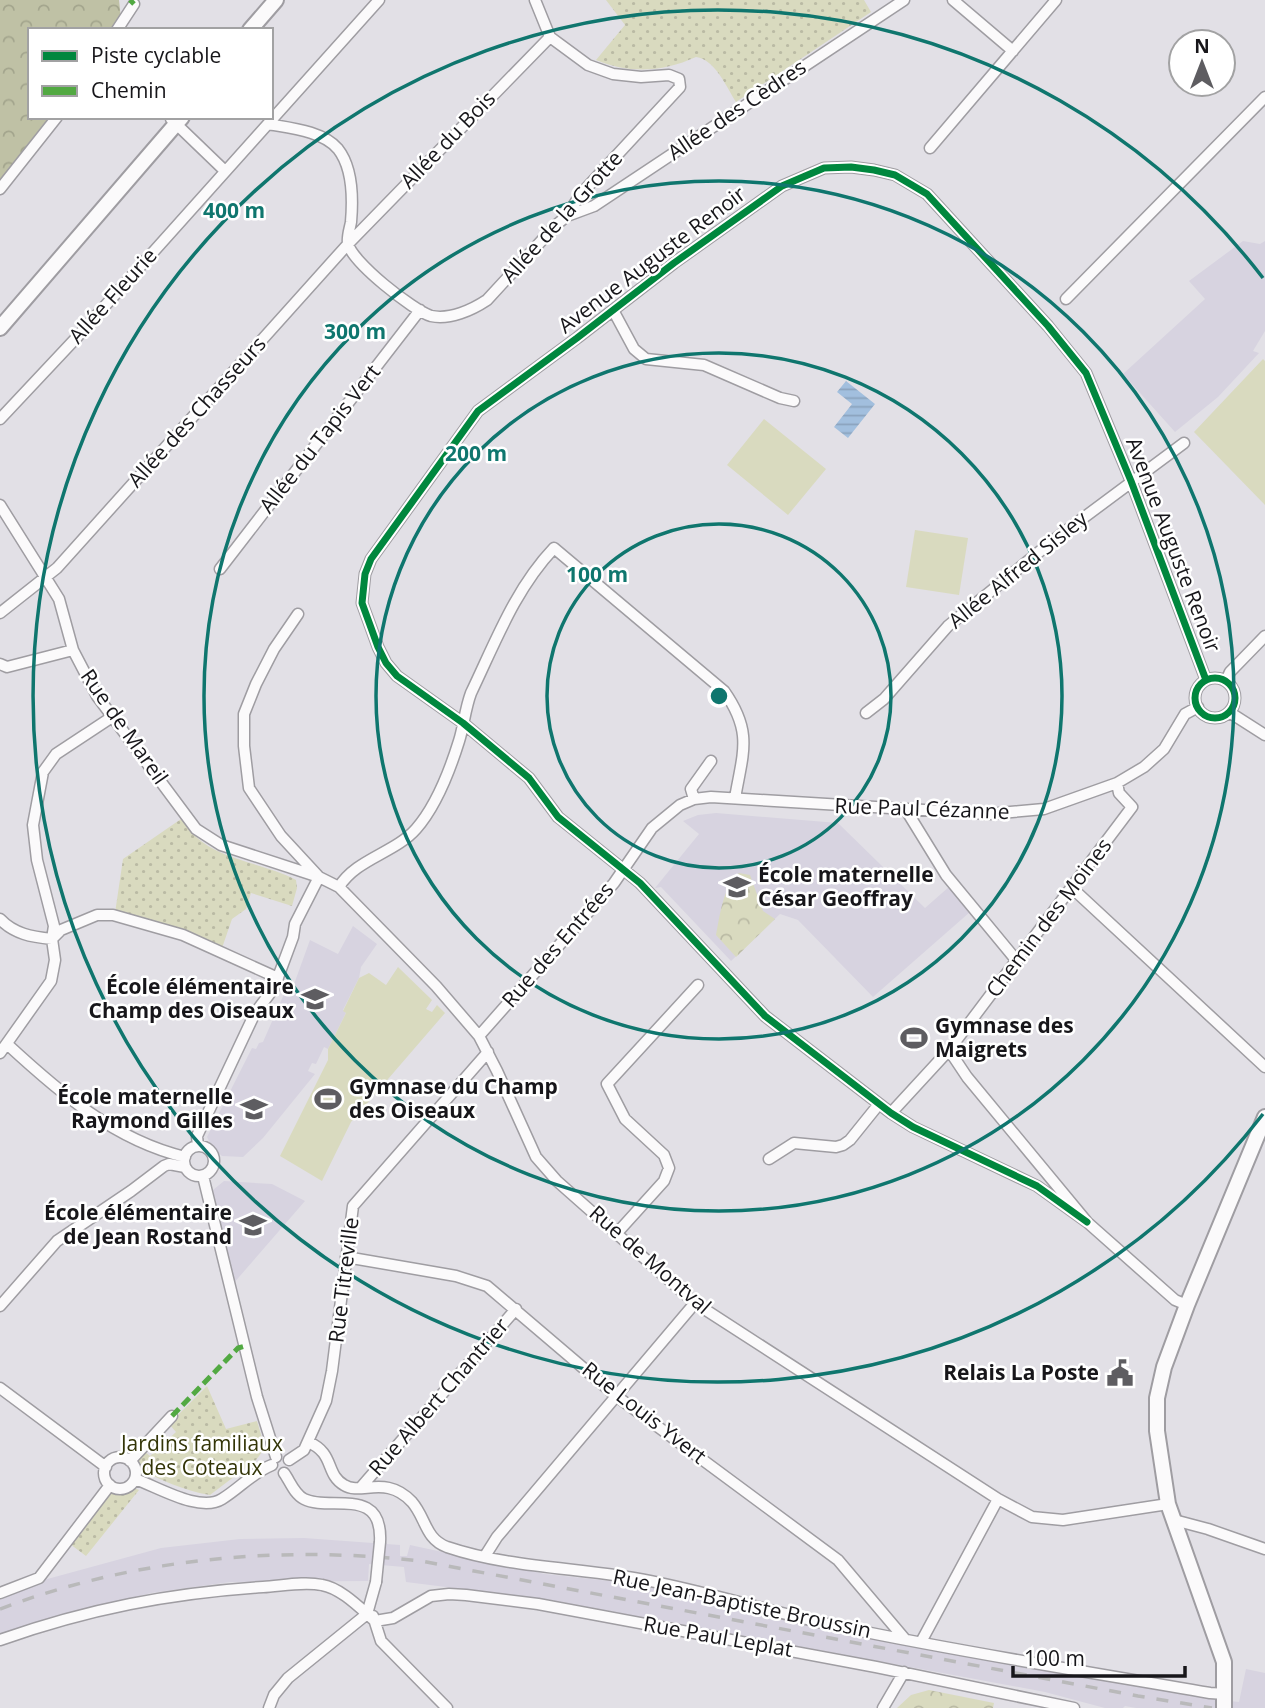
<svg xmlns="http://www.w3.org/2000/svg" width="1265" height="1708" viewBox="0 0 1265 1708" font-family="'Open Sans',sans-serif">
	<defs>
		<pattern id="forest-crowns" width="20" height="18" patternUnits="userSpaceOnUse" patternTransform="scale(1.75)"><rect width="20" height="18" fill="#bfc1a5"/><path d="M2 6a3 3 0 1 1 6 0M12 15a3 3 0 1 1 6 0" fill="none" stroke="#a3a58d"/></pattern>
		<pattern id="park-crowns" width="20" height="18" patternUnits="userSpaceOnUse" patternTransform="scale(1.75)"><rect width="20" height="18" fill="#d9dabf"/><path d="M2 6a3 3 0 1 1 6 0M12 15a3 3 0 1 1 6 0" fill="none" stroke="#babaa4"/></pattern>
		<pattern id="garden-dots" width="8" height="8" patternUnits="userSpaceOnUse" patternTransform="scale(1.75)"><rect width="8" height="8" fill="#d9dabf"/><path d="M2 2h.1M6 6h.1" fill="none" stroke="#babaa4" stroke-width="1.8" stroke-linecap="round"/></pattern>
		<pattern id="water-rules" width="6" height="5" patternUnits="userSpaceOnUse" patternTransform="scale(1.75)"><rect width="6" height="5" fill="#a2bfde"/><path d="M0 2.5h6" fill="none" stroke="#8ba3be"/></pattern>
	</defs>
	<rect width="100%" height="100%" fill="#e2e0e6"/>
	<!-- built -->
	<path fill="#d7d3e0" d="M1243 241 1260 244 1265 241V331L1253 351 1259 353 1218 397 1175 432 1123 374 1205 299 1189 281Z
		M716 813 838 823 925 908 950 886 970 912 873 997 798 920 780 914 731 961 661 887 655 888 699 834 683 821 698 815Z
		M353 926 377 944 361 967 359 978 343 1010 346 1013 328 1049 324 1047 316 1064 312 1063 308 1071 315 1074 263 1138 243 1157 222 1156 212 1147 207 1137 252 1048 256 1049 259 1043 263 1042 288 985 293 987 310 940 338 954Z
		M224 1181 272 1184 305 1201 233 1284 213 1190Z
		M304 1538 400 1545V1556H407L410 1545 545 1574 637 1584 906 1641 1203 1698 1239 1702 1246 1669 1265 1673V1708H1136L1125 1706 1123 1708H1105L1045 1692 550 1600 406 1582 404 1567 369 1564 368 1581 230 1582 151 1593 27 1625 0 1635V1596L18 1587 161 1548 240 1539Z"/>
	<!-- grass -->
	<path fill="#d9dabf" d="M1263 359 1265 361V505L1194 432Z
		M764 419 826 469 788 515 727 465Z
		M915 530 968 538 959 595 906 587Z
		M398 967 432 1000 426 1009 432 1012 437 1005 445 1013 351 1122 322 1181 280 1156 328 1060V1049L346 1013 343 1011 359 978 369 973 386 985Z"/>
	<!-- forest -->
	<path fill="url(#forest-crowns)" d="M0 0H119L121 19 114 30H30V117H53L0 181Z"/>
	<!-- park -->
	<path fill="url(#park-crowns)" d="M739 873 750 875 763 911 775 919 736 957 716 935C720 915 723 887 739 873Z
		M929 1690 994 1703 993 1708H897L911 1695Z"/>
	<!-- garden -->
	<path fill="url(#garden-dots)" d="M606 0H864L871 12 736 102C727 88 715 59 696 57 663 72 630 74 596 60L625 25Z
		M181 819C186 824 190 831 195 836 221 861 265 863 296 880L297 888 292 906 251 893 246 909 232 919 222 948 115 913 123 859Z
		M207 1386 226 1429 257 1421 265 1448 256 1460 210 1495C185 1491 160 1480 138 1468L137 1461 144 1451 150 1456 176 1432 169 1424Z
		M132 1487 139 1490 86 1556 70 1544 112 1491Z"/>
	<!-- water -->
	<path fill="url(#water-rules)" d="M846 381 875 404 848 438 834 427 852 404 837 392Z"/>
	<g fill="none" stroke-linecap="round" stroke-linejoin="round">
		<defs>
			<path id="street" d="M953 0 1013 51
				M117 30 134 4
				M171 119 224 170
				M268 124C290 128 323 131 338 149 353 168 353 199 351 222 350 228 347 236 348 243 350 261 414 311 431 316 450 320 472 310 487 300L556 225 567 216 580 195 680 87 679 79 669 75 641 77 613 74 588 65 550 37 535 0
				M930 148 1056 0
				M0 189 57 117
				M567 216 594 206 904 0
				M1066 299 1265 97
				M613 310 634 349 646 359 704 365 780 398 794 401
				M0 419 78 336 379 0
				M0 505 59 599 73 650 97 696 196 829 221 845 319 877 339 887 436 986 479 1036 497 1071 536 1157 557 1181 695 1303 998 1499 1032 1517 1063 1520 1168 1504
				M220 569 420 310
				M0 613 57 568 348 244 550 37
				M298 614 274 649 256 684 244 714V746L249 788 281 836 318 876
				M0 664 7 667 73 650
				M1195 698a20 20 0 1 1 40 0a20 20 0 1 1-40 0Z
				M1226 681 1230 672 1265 636
				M1229 712 1265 735
				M866 713 884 699 948 626 1055 539 1184 443
				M694 799 691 789 711 761
				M906 810 946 875 1017 961
				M339 887C356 859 395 853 416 829 437 805 450 770 459 741 464 725 465 709 471 693 495 643 515 589 554 548L724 691C753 732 743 752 735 798
				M1072 888 1265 1067
				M0 919C14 934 32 937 52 939
				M53 938 61 930 97 915H113L183 935 278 978
				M479 1036 614 883 652 828 680 805 694 799 711 797 989 814 1044 809 1117 783 1144 767 1164 749 1185 714 1198 707
				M7 1044C59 1092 114 1140 185 1157
				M949 1050 967 1077 1087 1222 1175 1300 1187 1305
				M0 1053 51 981 55 960 52 939 54 926 37 860 33 825 43 772 56 754 112 717
				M891 1113 949 1050 1132 807 1119 793 1117 783
				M198 1146 197 1136 255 1013 274 988 293 937 295 924 319 877
				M184 1161a15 15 0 1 1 30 0a15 15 0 1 1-30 0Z
				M769 1159 794 1143 836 1147 843 1145 850 1140 879 1104
				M203 1176 257 1397 276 1457
				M1087 1222 1037 1186 913 1127 891 1113 765 1016 640 883 558 817 529 778 463 723 397 676 386 663 378 647 362 603 365 574 371 559 478 411 577 338 674 263 782 186 824 168 851 167 874 170 895 175 927 194 1048 326 1086 373 1131 481 1206 680
				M617 1233 664 1181 669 1168 664 1155 625 1119 607 1084 698 985
				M346 1257 456 1276 487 1286 615 1395 838 1560 904 1638
				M0 1306 57 1241 131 1191 164 1166 169 1164 185 1167
				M0 1388 106 1467
				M308 1442C335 1453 325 1474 344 1485 361 1496 386 1474 412 1502 426 1518 425 1539 447 1547 515 1570 590 1567 660 1583 722 1596 783 1615 846 1628 966 1653 1089 1672 1210 1693L1225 1694
				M104 1473a16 16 0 1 1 32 0a16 16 0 1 1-32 0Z
				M289 1460 304 1450 326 1401 332 1371 353 1206 488 1052
				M130 1461 172 1416
				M284 1473C290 1481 294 1494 304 1499 329 1512 383 1485 380 1542
				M135 1479C158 1487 200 1513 222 1499 240 1488 252 1473 272 1465
				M362 1486 516 1309
				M1174 1520 1208 1529 1265 1549
				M485 1556 497 1537 695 1303
				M0 1593 39 1578 110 1485
				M373 1616 381 1641 447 1708
				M0 1640C88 1609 170 1593 263 1587 281 1586 304 1581 322 1585 341 1588 361 1609 375 1621L393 1618 431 1596 449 1594 466 1595 538 1604 876 1667 1074 1708
				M921 1642 998 1499
				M269 1708 274 1695 288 1678 367 1614 376 1582
				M883 1708 904 1672"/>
			<path id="secondary" d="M250 30 276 0
				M0 328 182 117
				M1224 1708V1662L1168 1504 1157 1431V1398L1164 1367 1187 1305 1265 1117"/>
		</defs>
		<!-- street casing -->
		<use href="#street" stroke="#9f9da2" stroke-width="13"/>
		<!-- secondary casing -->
		<use href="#secondary" stroke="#9f9da2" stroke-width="18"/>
		<!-- street -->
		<use href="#street" stroke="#fbfafb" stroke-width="10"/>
		<!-- secondary -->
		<use href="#secondary" stroke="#fbfafb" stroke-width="14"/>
		<!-- rail -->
		<path stroke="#b9b9ba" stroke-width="3.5" stroke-dasharray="12 12" stroke-linecap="butt" d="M0 1609C134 1558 279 1545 421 1561L1138 1696 1212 1708"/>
		<defs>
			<path id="street-bridge" d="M376 1582 380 1542"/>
		</defs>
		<!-- street-bridge casing -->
		<use href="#street-bridge" stroke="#9f9da2" stroke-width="13" stroke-linecap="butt"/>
		<!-- street-bridge -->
		<use href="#street-bridge" stroke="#fbfafb" stroke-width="10"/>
		<!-- quiet -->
		<path stroke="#52a942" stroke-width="5" stroke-dasharray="10 5" stroke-linecap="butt" d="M130 0 134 4
			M172 1416 238 1348 245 1346"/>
		<defs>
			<path id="cycleway" d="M1195 698a20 20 0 1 1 40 0a20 20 0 1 1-40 0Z
				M1087 1222 1037 1186 913 1127 891 1113 765 1016 640 883 558 817 529 778 463 723 397 676 386 663 378 647 362 603 365 574 371 559 478 411 577 338 674 263 782 186 824 168 851 167 874 170 895 175 927 194 1048 326 1086 373 1131 481 1206 680"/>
		</defs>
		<!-- cycleway casing -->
		<use href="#cycleway" stroke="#fff" stroke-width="11"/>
		<!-- cycleway -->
		<use href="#cycleway" stroke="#00873e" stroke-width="7"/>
	</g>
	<!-- distance rings -->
	<g fill="none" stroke="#0f766e" stroke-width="3.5">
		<circle cx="719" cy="696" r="172"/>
		<circle cx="719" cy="696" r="343"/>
		<circle cx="719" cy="696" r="515"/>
		<path d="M1263 1114A686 686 0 1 1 1263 278"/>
	</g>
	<!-- icons -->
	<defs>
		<symbol id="school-bare" viewBox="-9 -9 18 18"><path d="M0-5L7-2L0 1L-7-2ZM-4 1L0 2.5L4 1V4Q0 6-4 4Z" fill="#5e5d61" stroke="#fff" stroke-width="2.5" paint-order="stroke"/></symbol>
		<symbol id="stadium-bare" viewBox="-9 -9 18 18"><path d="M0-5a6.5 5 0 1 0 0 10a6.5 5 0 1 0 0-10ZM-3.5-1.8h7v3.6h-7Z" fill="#5e5d61" stroke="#fff" stroke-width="2.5" paint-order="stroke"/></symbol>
		<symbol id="civic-bare" viewBox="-9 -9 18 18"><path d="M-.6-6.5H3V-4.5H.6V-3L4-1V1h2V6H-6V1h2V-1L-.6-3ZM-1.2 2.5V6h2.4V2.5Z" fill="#5e5d61" stroke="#fff" stroke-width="2.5" paint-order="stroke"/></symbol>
	</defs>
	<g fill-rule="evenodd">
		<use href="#school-bare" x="718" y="868" width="38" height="38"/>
		<use href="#school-bare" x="296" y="980" width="38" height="38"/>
		<use href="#stadium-bare" x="895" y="1019" width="38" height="38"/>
		<use href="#stadium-bare" x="309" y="1080" width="38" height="38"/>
		<use href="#school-bare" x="235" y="1090" width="38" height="38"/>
		<use href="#school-bare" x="234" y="1206" width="38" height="38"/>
		<use href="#civic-bare" x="1101" y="1354" width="38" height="38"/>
	</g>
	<g text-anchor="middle" stroke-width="5" stroke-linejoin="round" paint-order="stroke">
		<!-- street labels -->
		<g font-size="21" fill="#17161a" stroke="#fff">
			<text transform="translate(737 110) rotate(-34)" y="7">Allée des Cèdres</text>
			<text transform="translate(448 140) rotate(-46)" y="7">Allée du Bois</text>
			<text transform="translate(562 217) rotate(-48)" y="7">Allée de la Grotte</text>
			<text transform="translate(652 260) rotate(-37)" y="7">Avenue Auguste Renoir</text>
			<text transform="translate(113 296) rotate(-48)" y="7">Allée Fleurie</text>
			<text transform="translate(197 412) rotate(-48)" y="7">Allée des Chasseurs</text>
			<text transform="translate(320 439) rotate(-52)" y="7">Allée du Tapis Vert</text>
			<text transform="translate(1173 545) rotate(69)" y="7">Avenue Auguste Renoir</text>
			<text transform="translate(1018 570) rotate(-39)" y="7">Allée Alfred Sisley</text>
			<text transform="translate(124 727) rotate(55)" y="7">Rue de Mareil</text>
			<text transform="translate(922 809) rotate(2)" y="7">Rue Paul Cézanne</text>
			<text transform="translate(1049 918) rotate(-53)" y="7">Chemin des Moines</text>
			<text transform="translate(558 945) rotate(-49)" y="7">Rue des Entrées</text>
			<text transform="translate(650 1260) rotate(41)" y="7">Rue de Montval</text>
			<text transform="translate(344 1280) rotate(-83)" y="7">Rue Titreville</text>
			<text transform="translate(439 1397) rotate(-49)" y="7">Rue Albert Chantrier</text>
			<text transform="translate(644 1413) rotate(38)" y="7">Rue Louis Yvert</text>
			<text transform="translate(742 1604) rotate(12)" y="7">Rue Jean-Baptiste Broussin</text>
			<text transform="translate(718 1637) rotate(10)" y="7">Rue Paul Leplat</text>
		</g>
		<!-- poi labels -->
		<g font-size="21" font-weight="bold" fill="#17161a" stroke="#fff" text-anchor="end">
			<text x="758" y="882" text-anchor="start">École maternelle<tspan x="758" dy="24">César Geoffray</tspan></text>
			<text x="294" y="994">École élémentaire<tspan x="294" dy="24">Champ des Oiseaux</tspan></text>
			<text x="935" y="1033" text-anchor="start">Gymnase des<tspan x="935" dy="24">Maigrets</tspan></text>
			<text x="349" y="1094" text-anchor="start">Gymnase du Champ<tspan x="349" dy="24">des Oiseaux</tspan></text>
			<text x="233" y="1104">École maternelle<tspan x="233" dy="24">Raymond Gilles</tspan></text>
			<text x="232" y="1220">École élémentaire<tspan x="232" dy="24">de Jean Rostand</tspan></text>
			<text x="1099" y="1380">Relais La Poste</text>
		</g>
		<!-- park labels -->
		<g font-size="21" fill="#333507" stroke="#fff">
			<text x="202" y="1451">Jardins familiaux<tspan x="202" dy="24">des Coteaux</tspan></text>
		</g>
	</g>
	<circle cx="719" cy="696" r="10" fill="#0f766e" stroke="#fff" stroke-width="3.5"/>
	<g font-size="21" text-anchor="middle" font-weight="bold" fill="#0f766e" stroke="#fff" stroke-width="5" stroke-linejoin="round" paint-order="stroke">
		<text x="234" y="218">400 m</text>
		<text x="355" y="339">300 m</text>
		<text x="476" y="461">200 m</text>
		<text x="597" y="582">100 m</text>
	</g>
	<!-- legend -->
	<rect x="28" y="28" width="245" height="91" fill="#ffffff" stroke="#a2a2a3" stroke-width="2"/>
	<rect x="42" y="51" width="35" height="10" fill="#00873e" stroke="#a2a2a3" stroke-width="2"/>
	<text x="91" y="63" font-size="21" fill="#17161a">Piste cyclable</text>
	<rect x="42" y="86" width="35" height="10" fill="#52a942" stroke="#a2a2a3" stroke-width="2"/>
	<text x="91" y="98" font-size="21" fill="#17161a">Chemin</text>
	<!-- north arrow -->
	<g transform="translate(1202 63)"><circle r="33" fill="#ffffff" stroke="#a2a2a3" stroke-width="2"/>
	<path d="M0-5L12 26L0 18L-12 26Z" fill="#5e5d61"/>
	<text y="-10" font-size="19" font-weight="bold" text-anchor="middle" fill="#17161a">N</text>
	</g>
	<!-- scale -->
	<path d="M1013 1666v10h172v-10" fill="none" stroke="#17161a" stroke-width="3.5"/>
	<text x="1024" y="1666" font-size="21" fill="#17161a" stroke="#ffffff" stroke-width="5" paint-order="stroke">100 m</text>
</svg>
